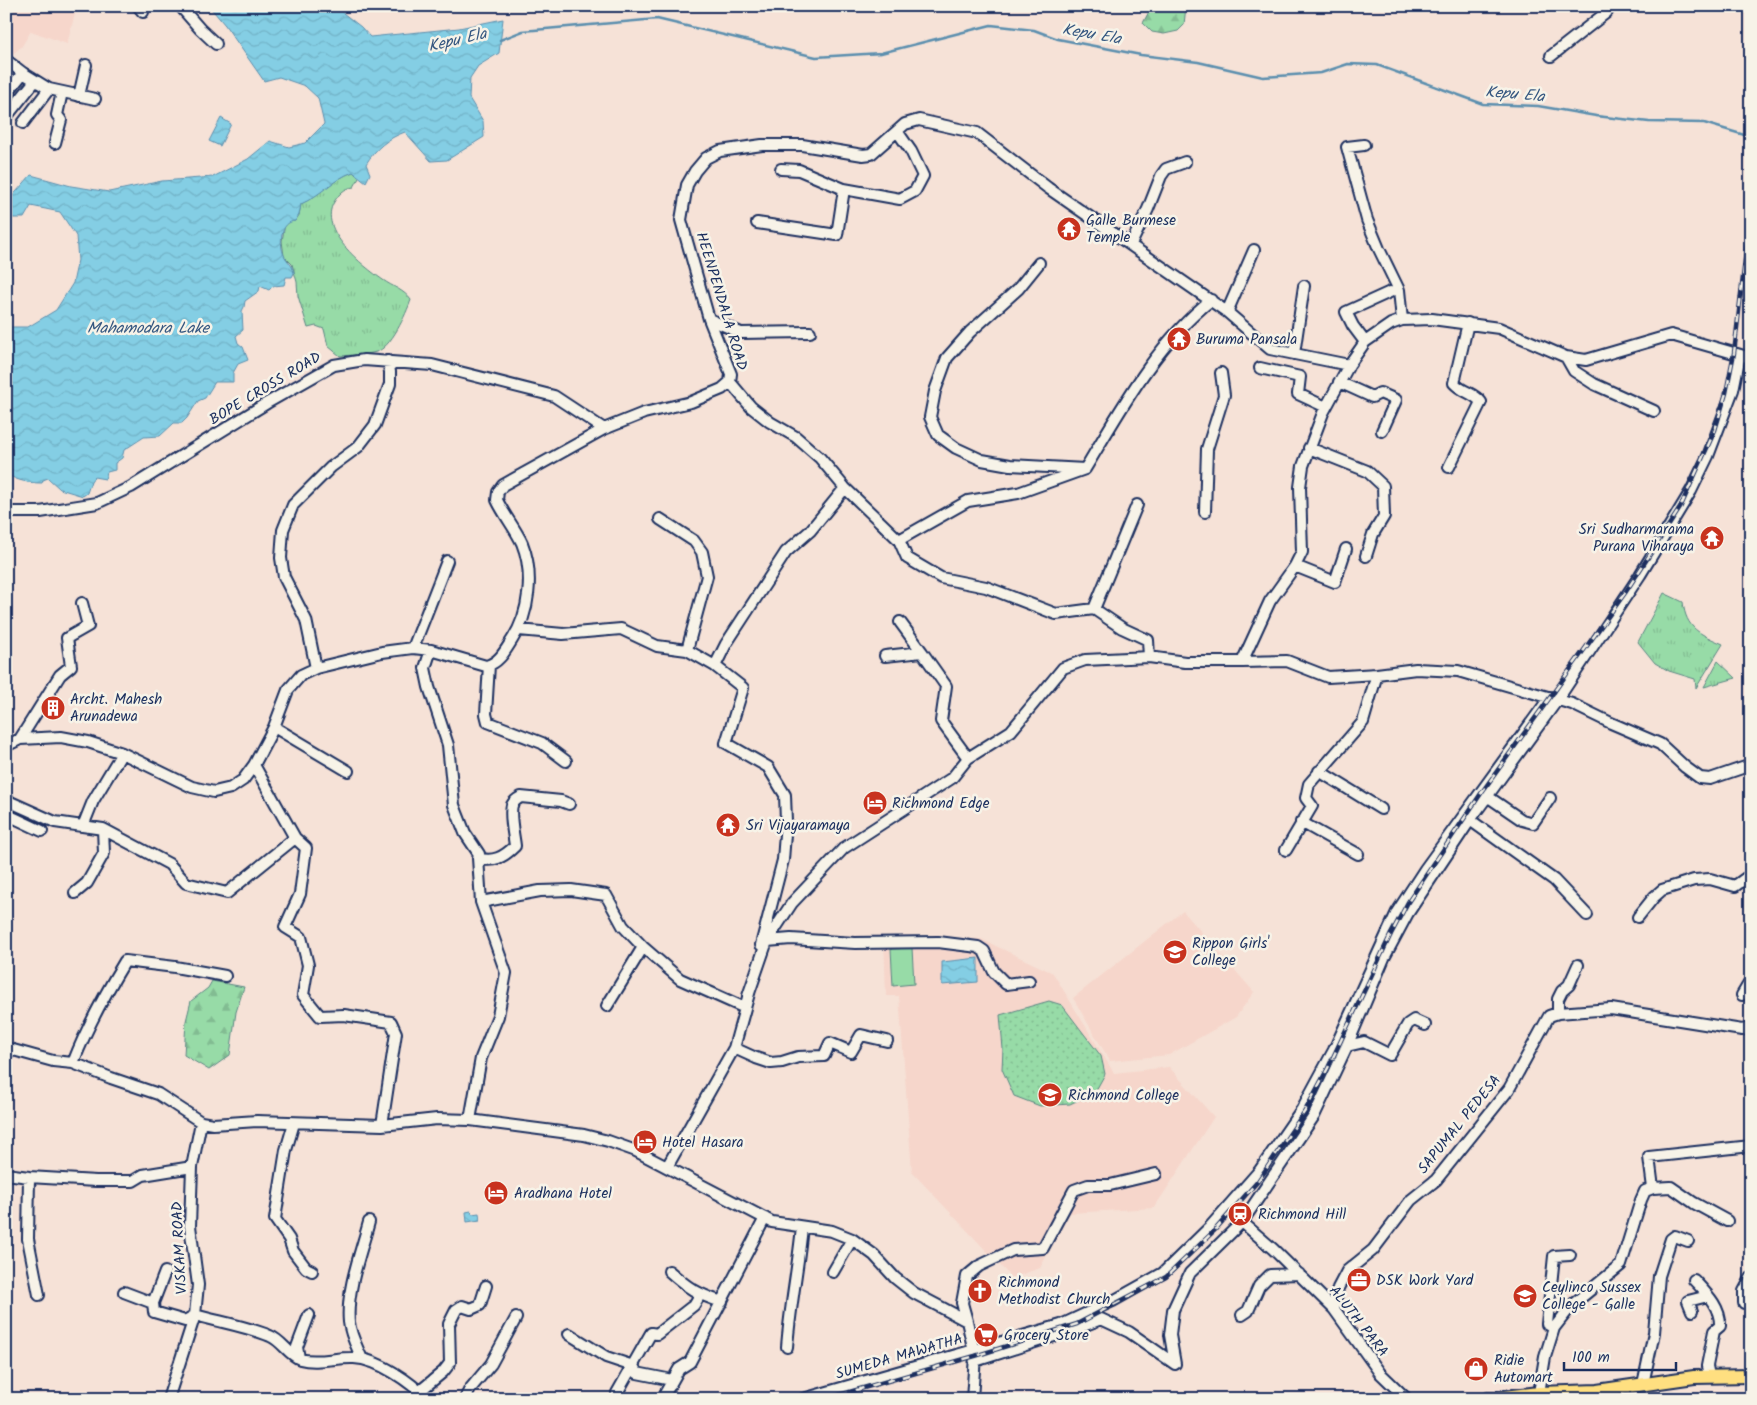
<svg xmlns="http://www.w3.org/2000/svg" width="1757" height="1405" viewBox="0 0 1757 1405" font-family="Kalam,sans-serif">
	<defs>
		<pattern id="grass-tufts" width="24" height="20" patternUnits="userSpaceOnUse" patternTransform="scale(1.25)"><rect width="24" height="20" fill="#97dba7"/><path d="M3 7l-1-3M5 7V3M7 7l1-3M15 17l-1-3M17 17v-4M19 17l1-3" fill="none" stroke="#82bc92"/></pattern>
		<pattern id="forest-firs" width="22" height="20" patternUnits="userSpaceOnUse" patternTransform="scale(1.25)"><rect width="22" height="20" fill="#97dba7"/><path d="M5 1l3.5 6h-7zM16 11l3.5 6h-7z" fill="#82bc92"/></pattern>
		<pattern id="park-dots" width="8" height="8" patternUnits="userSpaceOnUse" patternTransform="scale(1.25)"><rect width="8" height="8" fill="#97dba7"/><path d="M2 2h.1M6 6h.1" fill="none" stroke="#82bc92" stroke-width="1.8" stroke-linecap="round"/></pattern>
		<pattern id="water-waves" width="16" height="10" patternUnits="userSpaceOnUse" patternTransform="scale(1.25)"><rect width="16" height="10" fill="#84cee4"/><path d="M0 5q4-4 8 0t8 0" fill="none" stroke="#71b1c6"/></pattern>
	</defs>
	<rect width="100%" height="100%" fill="#f6e2d7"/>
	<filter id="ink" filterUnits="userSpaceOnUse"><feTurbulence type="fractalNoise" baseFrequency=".02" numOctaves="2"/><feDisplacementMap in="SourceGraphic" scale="10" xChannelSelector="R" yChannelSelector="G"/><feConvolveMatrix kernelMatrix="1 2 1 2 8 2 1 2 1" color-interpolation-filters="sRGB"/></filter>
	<g filter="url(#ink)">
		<!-- built -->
		<path fill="#f6d6cb" d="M6 6H77L67 44 31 31 22 46 12 55 6 52Z
			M1183 911 1254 992 1236 1017 1169 1055 1110 1061 1073 998Z
			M884 937 981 939 1053 973 1114 1073 1169 1067 1214 1117 1154 1208 1070 1213 1040 1268 1012 1278 912 1172 899 996H886Z"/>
		<!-- grass -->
		<path fill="url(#grass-tufts)" stroke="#598582" d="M353 172 359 178 354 187C344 188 339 194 334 202 317 230 363 266 383 280 393 287 404 290 411 300 406 314 391 348 376 352 366 355 351 355 340 356L328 346 324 329 316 326 308 328 298 296 297 282 292 264 284 256 282 241 285 224 288 221H295L299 215 301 204C320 195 333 179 353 172Z
			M1664 593 1683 602C1686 629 1700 634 1723 644L1696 688 1695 679 1669 671 1655 663 1638 642Z
			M1718 661 1736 678 1704 687Z"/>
		<!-- forest -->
		<path fill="url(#forest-firs)" stroke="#598582" d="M1152 6H1186L1184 25 1178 31 1164 34 1152 32 1143 23Z
			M212 981 244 987 236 1012 230 1055 209 1070 184 1055 186 1021 191 1001 208 988Z"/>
		<!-- park -->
		<path fill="url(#park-dots)" stroke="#598582" d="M1049 1001 1062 1005 1084 1034 1101 1056 1105 1074 1095 1092 1070 1104 1040 1106 1014 1096 1002 1069 1003 1049 1000 1015Z"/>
		<!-- pitch -->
		<path fill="#97dba7" stroke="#598582" d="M912 948 914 984 893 986 891 949Z"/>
		<!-- water -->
		<path fill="url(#water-waves)" stroke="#5a8eae" d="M209 6H334L361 27 370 37 459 28 503 19 499 53 478 66 470 78 469 98 483 121 484 137 447 160 431 161 405 132C388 138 375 149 366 164L370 174 366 182 353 172C333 179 320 196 301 204L299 215 295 221C280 222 279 244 284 255 287 262 292 263 294 273L292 277H286L284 285 273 286 269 290 260 286 259 291 245 301 244 307 242 311 243 330 236 336 238 343 243 347 248 360 238 364 233 373V382H215L205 398 198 401 187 418 182 423H174L160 436 144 437 124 450 122 458 115 463V470L107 472 105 479 94 477 91 481 87 493 83 496 60 489 48 478 43 480 42 483C28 483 18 481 6 474V327H28L56 310 73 283 78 260 76 236 60 212 31 206 24 218H12L9 200 31 175 71 186 109 192 162 181 213 177 248 159 270 141 289 147 305 143 324 124 318 98 305 86 279 77 264 81 225 25Z
			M221 118 231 124 220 146 209 141Z
			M978 958V982L942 985V962Z
			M471 1211 472 1214 479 1213 480 1220 467 1222 466 1212Z"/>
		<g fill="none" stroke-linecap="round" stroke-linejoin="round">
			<!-- stream -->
			<path stroke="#5a8eae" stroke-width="2.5" d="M500 40 523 31 657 19 816 57 881 53 991 25 1034 30 1058 39 1141 55 1198 62 1263 77 1321 73 1348 64 1377 65 1483 104 1538 106 1596 116 1649 122 1704 123 1751 137"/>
			<defs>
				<path id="minor" d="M138 6 143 12
					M180 6 200 29 216 44
					M1551 56 1607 12V6
					M6 60 23 73 49 89 95 99
					M6 94 23 73
					M79 96 86 65
					M6 117 35 81
					M23 123 49 89
					M55 143 61 120 57 115 62 92
					M1364 145 1347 147 1367 220 1379 249 1399 290 1402 320
					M781 169 799 170 844 189 900 199 915 191 923 176 911 151 897 131
					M757 223 837 235 844 189
					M1131 244 1148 209 1161 176 1166 169 1185 162
					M1227 312 1254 250
					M709 319 741 333 810 332
					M1365 342 1353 326 1346 312 1390 292
					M1294 354 1304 286
					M1566 357 1574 371 1594 384 1654 411
					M1260 368 1300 377 1298 394 1326 407
					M730 382 751 407 770 422 796 437 820 458 845 488 899 540 907 558 941 578 986 587 1056 614 1094 609 1122 628 1148 640 1149 657
					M1339 382 1372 397 1380 393 1396 400 1382 431
					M1309 448 1367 471 1383 486 1384 516 1373 534 1366 556
					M1449 467 1481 402C1474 393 1462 392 1454 383L1468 323
					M1085 469C1121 409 1155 345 1211 300
					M6 512H40L97 503 131 487 267 403 334 365 364 360 432 365 554 396 604 429
					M1205 512 1207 449 1224 395 1221 373
					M660 519 694 541 702 552 707 576 687 650
					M899 540 968 501 1018 493 1085 469 1010 465 982 460 956 448 938 435 930 417 935 391 947 358 970 332 1018 289 1039 263
					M1295 566 1335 582 1346 549
					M1094 609 1137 505
					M900 622 922 652
					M519 630 563 634 621 629 657 646 687 650 715 666 743 688 726 743 768 767 785 795 786 821 783 860 761 945
					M413 648 447 561
					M431 650 425 668 429 687 448 745 454 805 465 833 479 854 478 858 481 902 506 973 498 1016 481 1058 470 1120
					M885 656 922 652 946 686 941 721 968 758
					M1242 662 1287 661 1328 677 1377 674 1416 669 1458 671 1572 704 1611 723 1660 744 1685 767 1700 778 1710 779 1751 765
					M489 665 486 714 488 722 542 743 566 761
					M715 666 726 644 786 552 810 531 845 488
					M316 668 306 620 284 577 281 558 283 530 293 505 331 467 358 447 375 425 390 384V372L388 361
					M274 727 348 771
					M20 739 60 675 71 666 67 638 88 626 82 603
					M6 746 20 739 61 737 88 742 122 753 192 787 214 792 231 788 243 780 254 765 274 727 288 690 301 675 316 668 382 652 413 648 431 650 486 666C499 663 505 651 512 640 530 613 534 573 522 543 515 528 504 515 497 500L498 492 503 485 604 429 644 413 691 402 722 389 730 382 731 374 709 319 681 220 687 185 695 171 706 158 720 151 762 145H802L863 155 871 154 905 124 919 120 977 133 1048 188 1227 312 1270 349 1349 365
					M254 765 295 838 306 848 300 894 285 927 301 937 308 965 303 995 320 1016 344 1015 391 1022 396 1033 382 1125
					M1319 771 1381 809
					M1487 796 1522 820 1533 823 1550 798
					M6 800 55 822 103 829 169 864 186 883 227 893 295 838
					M6 818 8 815 42 831
					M1470 820 1554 880 1587 915
					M1301 822 1358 854
					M83 826 93 801 122 753
					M1286 850 1312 806 1306 798 1309 784 1363 722 1377 674
					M478 858C493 863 504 857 515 846 514 836 509 815 512 805 514 801 517 799 521 797L561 801 569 804
					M75 893 87 883 104 853 103 829
					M481 902 540 891 571 890 606 895 623 926 643 947 680 979 745 1008
					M1638 917 1654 897 1662 890 1694 880 1710 879 1735 886 1746 878 1751 879
					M767 941 791 939 855 943 938 942 978 947 984 951 994 972 1006 984 1029 981
					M1742 995 1751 980
					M748 996 767 941 792 903 844 848 952 778 968 758 1011 731 1063 668 1085 660 1149 657 1185 662H1242L1270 601 1295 566 1302 552 1300 487 1303 466 1323 413 1349 365 1365 342 1391 324 1402 320 1432 319 1499 328 1566 357 1586 360 1671 335 1751 358
					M607 1006 643 947
					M1558 1013V999L1562 991 1569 985 1578 965
					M1347 1046 1364 1042 1390 1055 1408 1024 1414 1020 1425 1025
					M6 1048 53 1061 73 1063 111 1078 158 1094 201 1122 213 1124 257 1121 382 1125 437 1119 470 1120 584 1135 608 1141 636 1151 772 1222 832 1231 852 1239 874 1255 895 1278 914 1293 967 1321 975 1356 972 1399
					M734 1048 756 1058 771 1063 782 1062 798 1057 824 1056 830 1043 851 1052 861 1035 887 1041
					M73 1063C87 1027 105 994 125 961L175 967 225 976
					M294 1123 286 1150 275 1219 289 1239 293 1251 306 1268 312 1271
					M667 1167 734 1048 750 990
					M6 1174 29 1177 96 1181H133L143 1175 192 1167
					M29 1177 28 1239 39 1295
					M1653 1188 1649 1157 1751 1146
					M1242 1222 1273 1249 1334 1309 1380 1373 1407 1399
					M669 1271C688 1288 697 1294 722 1302
					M165 1272 153 1303 154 1312 185 1321 195 1315C220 1322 246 1326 270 1336 281 1340 289 1355 300 1359 318 1364 336 1357 354 1358 378 1359 411 1382 427 1399
					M833 1272 852 1239
					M1694 1280C1706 1293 1721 1307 1720 1326L1714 1331 1707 1366 1709 1376
					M124 1292 153 1303
					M1744 1303V1291L1751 1278
					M1334 1309 1338 1288 1347 1271 1373 1250 1411 1200 1436 1180 1509 1089 1549 1016 1558 1013 1611 1009 1742 1030 1751 1028
					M1692 1311 1688 1301 1708 1296
					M1242 1315 1248 1311 1259 1286 1270 1275 1299 1274
					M967 1321 962 1303 967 1276 979 1266 1013 1250 1043 1248 1074 1190 1088 1185H1110L1156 1174
					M1554 1328 1547 1324 1554 1256 1570 1255
					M569 1334 606 1357 633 1366 637 1373 672 1380
					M787 1347C790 1307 798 1268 802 1227
					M299 1358 297 1347 309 1315
					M362 1359C357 1347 350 1334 349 1322 346 1291 361 1252 369 1222
					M975 1361 1070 1331 1101 1319 1129 1332 1175 1364 1170 1335 1173 1310 1190 1273 1242 1222 1314 1116 1347 1046 1384 958 1408 913 1470 820 1558 699 1640 575 1691 491 1708 456 1733 390 1740 355
					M1643 1384 1654 1333 1659 1276 1671 1239 1675 1236 1688 1241
					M420 1391 443 1372 450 1363 449 1324 456 1310 462 1306 471 1309 480 1305 486 1286
					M1597 1391 1605 1399
					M617 1393 651 1333 657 1334 694 1305 700 1295
					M1539 1393 1545 1357 1554 1328 1572 1305 1621 1265 1641 1200 1645 1191 1653 1188 1671 1187 1694 1203 1727 1221
					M168 1399 195 1315 198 1285 190 1226 192 1167 201 1122
					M465 1399 470 1389 491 1364 516 1318
					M662 1399 679 1369 690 1362 765 1218
					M803 1399 1061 1325 1113 1301 1163 1273 1209 1228 1260 1170 1302 1109 1334 1050 1397 912 1425 869 1550 697"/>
				<path id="major" d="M1488 1399 1539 1393 1597 1391 1694 1377 1751 1376"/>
			</defs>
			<!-- minor casing -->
			<use href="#minor" stroke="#1b2f5e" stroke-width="14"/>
			<!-- major casing -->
			<use href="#major" stroke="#1b2f5e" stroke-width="16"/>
			<!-- minor -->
			<use href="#minor" stroke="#f7f3e8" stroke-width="10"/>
			<!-- major -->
			<use href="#major" stroke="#ffdf80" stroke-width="12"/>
			<defs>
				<path id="rail" d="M825 1399 975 1356 1077 1324 1166 1277 1214 1231 1258 1181 1305 1111 1328 1068 1391 934 1408 902 1482 792 1625 593 1680 508 1715 430 1726 393 1734 353 1751 209"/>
			</defs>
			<!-- rail casing -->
			<use href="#rail" stroke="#1b2f5e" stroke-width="4.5"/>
			<!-- rail -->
			<use href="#rail" stroke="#f7f3e8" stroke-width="2.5" stroke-dasharray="8" stroke-linecap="butt"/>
		</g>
	</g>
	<!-- icons -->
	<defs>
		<symbol id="temple-disc" viewBox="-11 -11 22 22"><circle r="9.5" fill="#c8321e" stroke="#f7f3e8"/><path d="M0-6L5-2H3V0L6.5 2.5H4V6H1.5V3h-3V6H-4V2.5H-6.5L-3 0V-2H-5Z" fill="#fff"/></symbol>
		<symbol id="building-disc" viewBox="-11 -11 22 22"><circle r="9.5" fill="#c8321e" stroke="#f7f3e8"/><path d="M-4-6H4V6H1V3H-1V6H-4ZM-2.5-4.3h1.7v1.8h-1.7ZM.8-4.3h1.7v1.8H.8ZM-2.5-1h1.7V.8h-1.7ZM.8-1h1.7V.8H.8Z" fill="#fff"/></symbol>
		<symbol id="hotel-disc" viewBox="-11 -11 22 22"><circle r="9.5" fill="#c8321e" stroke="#f7f3e8"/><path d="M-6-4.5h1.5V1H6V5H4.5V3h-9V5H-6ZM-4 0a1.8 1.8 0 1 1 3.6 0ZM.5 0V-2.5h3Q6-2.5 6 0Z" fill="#fff"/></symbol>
		<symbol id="school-disc" viewBox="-11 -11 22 22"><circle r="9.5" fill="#c8321e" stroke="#f7f3e8"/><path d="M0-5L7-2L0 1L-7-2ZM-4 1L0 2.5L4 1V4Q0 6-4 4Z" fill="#fff"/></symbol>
		<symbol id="station-disc" viewBox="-11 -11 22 22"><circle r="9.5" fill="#c8321e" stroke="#f7f3e8"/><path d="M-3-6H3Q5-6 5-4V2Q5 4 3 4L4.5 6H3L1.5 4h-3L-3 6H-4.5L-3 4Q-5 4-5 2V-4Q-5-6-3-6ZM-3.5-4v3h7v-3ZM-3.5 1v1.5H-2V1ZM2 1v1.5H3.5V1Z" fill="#fff"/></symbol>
		<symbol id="office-disc" viewBox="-11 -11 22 22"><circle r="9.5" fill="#c8321e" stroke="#f7f3e8"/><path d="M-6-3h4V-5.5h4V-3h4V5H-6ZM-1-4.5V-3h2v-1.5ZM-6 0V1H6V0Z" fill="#fff"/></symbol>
		<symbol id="church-disc" viewBox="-11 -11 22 22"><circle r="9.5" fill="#c8321e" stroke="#f7f3e8"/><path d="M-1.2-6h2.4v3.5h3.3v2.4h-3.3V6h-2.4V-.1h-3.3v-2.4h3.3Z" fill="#fff"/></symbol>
		<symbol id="supermarket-disc" viewBox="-11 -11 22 22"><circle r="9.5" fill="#c8321e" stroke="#f7f3e8"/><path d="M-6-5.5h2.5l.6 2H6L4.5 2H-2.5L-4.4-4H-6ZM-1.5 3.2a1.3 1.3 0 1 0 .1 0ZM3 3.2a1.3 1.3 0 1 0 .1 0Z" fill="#fff"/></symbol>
		<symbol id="shop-disc" viewBox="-11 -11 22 22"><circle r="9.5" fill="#c8321e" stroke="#f7f3e8"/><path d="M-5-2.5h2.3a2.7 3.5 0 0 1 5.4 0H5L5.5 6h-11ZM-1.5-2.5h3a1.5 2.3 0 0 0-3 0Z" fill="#fff"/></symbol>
	</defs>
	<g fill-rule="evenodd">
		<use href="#temple-disc" x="1055" y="215" width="28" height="28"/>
		<use href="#temple-disc" x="1165" y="325" width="28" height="28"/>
		<use href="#temple-disc" x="1698" y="524" width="28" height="28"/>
		<use href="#building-disc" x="39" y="694" width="28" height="28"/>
		<use href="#hotel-disc" x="861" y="789" width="28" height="28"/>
		<use href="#temple-disc" x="714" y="811" width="28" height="28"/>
		<use href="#school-disc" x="1161" y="938" width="28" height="28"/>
		<use href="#school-disc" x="1036" y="1081" width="28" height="28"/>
		<use href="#hotel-disc" x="631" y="1128" width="28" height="28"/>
		<use href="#hotel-disc" x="482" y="1179" width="28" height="28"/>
		<use href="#station-disc" x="1226" y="1200" width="28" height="28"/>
		<use href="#office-disc" x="1345" y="1266" width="28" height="28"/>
		<use href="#church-disc" x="966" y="1277" width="28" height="28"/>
		<use href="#school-disc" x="1511" y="1282" width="28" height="28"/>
		<use href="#supermarket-disc" x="972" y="1321" width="28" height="28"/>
		<use href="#shop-disc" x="1462" y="1355" width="28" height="28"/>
	</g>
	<g text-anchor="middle" stroke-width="5" stroke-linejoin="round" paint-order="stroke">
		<!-- poi labels -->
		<g font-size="15" fill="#1b2f5e" stroke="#f7f3e8" text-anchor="start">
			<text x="1086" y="225">Galle Burmese<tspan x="1086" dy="17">Temple</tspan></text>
			<text x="1196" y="344">Buruma Pansala</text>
			<text x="1694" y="534" text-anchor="end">Sri Sudharmarama<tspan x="1694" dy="17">Purana Viharaya</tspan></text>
			<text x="70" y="704">Archt. Mahesh<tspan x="70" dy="17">Arunadewa</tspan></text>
			<text x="892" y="808">Richmond Edge</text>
			<text x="746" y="830">Sri Vijayaramaya</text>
			<text x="1192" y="948">Rippon Girls'<tspan x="1192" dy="17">College</tspan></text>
			<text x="1068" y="1100">Richmond College</text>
			<text x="662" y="1147">Hotel Hasara</text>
			<text x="514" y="1198">Aradhana Hotel</text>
			<text x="1258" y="1219">Richmond Hill</text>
			<text x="1376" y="1285">DSK Work Yard</text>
			<text x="998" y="1287">Richmond<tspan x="998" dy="17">Methodist Church</tspan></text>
			<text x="1542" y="1292">Ceylinco Sussex<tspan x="1542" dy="17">College - Galle</tspan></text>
			<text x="1004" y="1340">Grocery Store</text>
			<text x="1494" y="1365">Ridie<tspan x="1494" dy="17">Automart</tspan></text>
		</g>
		<!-- street labels -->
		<g font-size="15" fill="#1b2f5e" stroke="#f7f3e8">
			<text transform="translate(722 301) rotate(73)" y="5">HEENPENDALA ROAD</text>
			<text transform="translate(265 388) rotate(-31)" y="5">BOPE CROSS ROAD</text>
			<text transform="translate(1459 1124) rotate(-51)" y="5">SAPUMAL PEDESA</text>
			<text transform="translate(179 1248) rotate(-93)" y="5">VISKAM ROAD</text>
			<text transform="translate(1359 1321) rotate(52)" y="5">ALUTH PARA</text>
			<text transform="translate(899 1356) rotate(-16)" y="5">SUMEDA MAWATHA</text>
		</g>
		<!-- water labels -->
		<g font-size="16" font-style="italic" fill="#355780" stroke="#f7f3e8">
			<text transform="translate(1092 33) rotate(10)" y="6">Kepu Ela</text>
			<text transform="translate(457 39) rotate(-13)" y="6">Kepu Ela</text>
			<text transform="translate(1515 93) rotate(5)" y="6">Kepu Ela</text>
			<text x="148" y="333">Mahamodara Lake</text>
		</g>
	</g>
	<!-- margin -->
	<rect width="1757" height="1405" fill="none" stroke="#f7f3e8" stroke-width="25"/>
	<rect x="12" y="12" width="1732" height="1380" fill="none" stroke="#1b2f5e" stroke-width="2" filter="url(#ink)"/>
	<!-- scale -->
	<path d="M1564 1362v8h112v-8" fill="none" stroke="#1b2f5e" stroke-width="2.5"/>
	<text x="1572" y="1362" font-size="15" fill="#1b2f5e" stroke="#f7f3e8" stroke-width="4" paint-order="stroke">100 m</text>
</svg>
